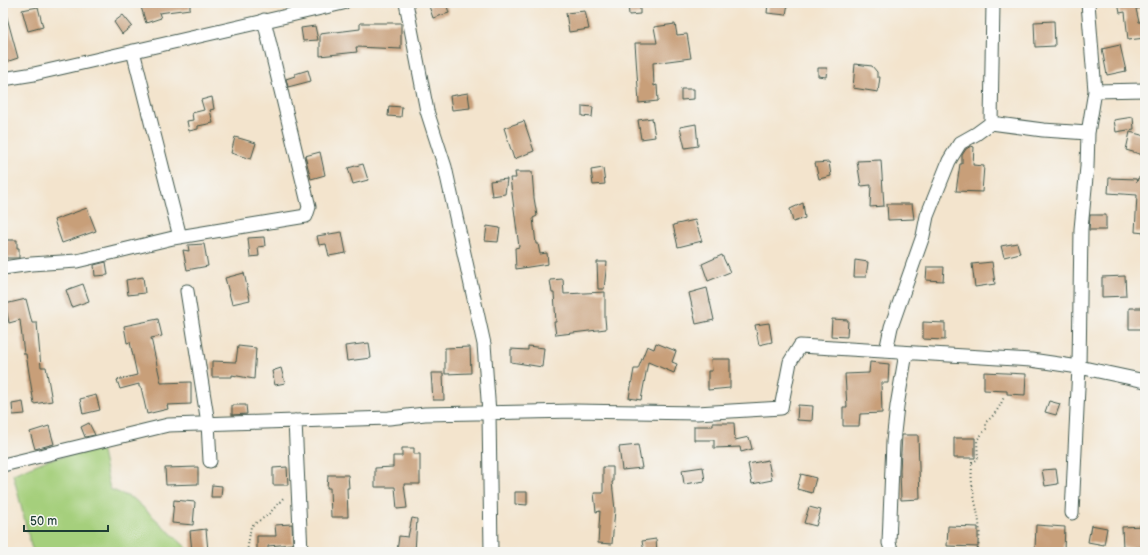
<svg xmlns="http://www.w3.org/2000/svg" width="1148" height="555" viewBox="0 0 1148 555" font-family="'Balsamiq Sans',sans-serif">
	<rect width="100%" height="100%" fill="#f6f6f2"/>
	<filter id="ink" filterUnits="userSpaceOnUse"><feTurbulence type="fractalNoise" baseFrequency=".025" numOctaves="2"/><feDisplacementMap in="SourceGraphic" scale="8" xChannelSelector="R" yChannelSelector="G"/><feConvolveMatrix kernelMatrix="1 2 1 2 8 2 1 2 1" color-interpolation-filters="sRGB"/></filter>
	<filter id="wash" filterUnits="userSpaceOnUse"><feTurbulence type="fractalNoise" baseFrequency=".012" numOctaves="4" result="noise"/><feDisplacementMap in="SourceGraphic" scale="16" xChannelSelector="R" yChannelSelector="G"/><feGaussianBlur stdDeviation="0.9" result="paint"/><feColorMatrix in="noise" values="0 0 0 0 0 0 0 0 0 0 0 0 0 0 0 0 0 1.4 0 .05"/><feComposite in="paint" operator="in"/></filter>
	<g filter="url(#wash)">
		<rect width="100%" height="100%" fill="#f3e4cd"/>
		<!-- green -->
		<path fill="#a5cf7b" stroke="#628658" d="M101 448 110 489 134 499 191 552H34L31 546 13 474 47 460Z"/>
		<g id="blocks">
			<!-- building -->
			<path fill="#c89f79" d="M154 3H190V9L159 13 161 18 146 23 141 7Z
				M439 3H446L449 13 433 18 429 6Z
				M628 3H640V14L629 15Z
				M768 3H788L786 15 767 13Z
				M1118 3H1145V7L1136 9 1139 22H1145V38L1128 40 1125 12 1120 13Z
				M38 7 43 27 28 31 22 10Z
				M585 11 589 29 569 32 566 13Z
				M3 14H6L18 58 6 62 3 55Z
				M123 15 132 26 122 34 114 22Z
				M1054 21 1055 46 1035 47 1034 22Z
				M360 23H401V49L356 47 357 52 320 56V34L360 29Z
				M675 24 677 35 687 34 691 58 653 63 654 86 657 85 658 101 639 103 635 43H657L654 27Z
				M315 26 318 40 303 41 301 28Z
				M1120 45 1126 71 1107 75 1102 49Z
				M855 64 872 66 877 72V77H880L878 92 853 88Z
				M818 68H827L826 77 818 76Z
				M308 70 311 81 288 87 286 79 295 76V74Z
				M681 89H694V99L681 100Z
				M468 93 470 108 452 110 450 96Z
				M212 97 214 109 210 110 213 123 198 126V129L189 131 187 121 193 120 192 113 204 110 201 100Z
				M389 106 402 107 401 117 388 116Z
				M582 106 593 107 592 117 582 116Z
				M1133 117 1134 129 1116 132 1114 120Z
				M652 118 655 137 641 139 638 120Z
				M524 121 534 151 514 159 504 128Z
				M696 124 698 146 685 148 680 127Z
				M1130 132 1145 136V148L1143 155 1126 150Z
				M235 137 256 143 251 159 231 153Z
				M971 146 974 147 973 165 984 166 982 192 956 191 960 164H962V155L966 149Z
				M320 152 325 175 311 179 305 156Z
				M881 160 884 206 870 207 871 185 861 186 857 161Z
				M829 162 831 176 819 179 815 163Z
				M363 164 368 180 353 184 348 168Z
				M603 168 605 184 593 185 591 170Z
				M515 172H532L534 198 537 216 533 218 536 244H538L540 254 547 253 548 264 516 269 515 248 519 247 510 178H516Z
				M1109 178 1136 179 1137 182 1138 178H1145V233L1135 232 1137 195 1108 193Z
				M507 179 505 194 492 196 490 181Z
				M803 203 805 218 793 222 790 209Z
				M887 204H912L914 219 888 220Z
				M87 208 96 231 62 243 54 220Z
				M1090 215H1106V230H1089Z
				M695 220 702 241 678 247 673 225Z
				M487 226 500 228 498 242 485 241Z
				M342 232 346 253 329 256 326 244 319 245 317 236Z
				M264 237 265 246 258 247 259 256 250 257 248 238Z
				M3 240H17V248H19V258H3Z
				M1017 243 1020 253 1004 257 1001 246Z
				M204 244 208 266 187 270 183 250 189 251 188 245Z
				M722 255 730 272 708 281 702 264Z
				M855 260 868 262 866 277H854Z
				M106 262 108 275 95 276 94 265Z
				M597 262H607L604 289H598Z
				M992 262 995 284 975 287 972 264Z
				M927 267H944L943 281 926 280Z
				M244 273 250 300 232 304 225 278Z
				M1125 276 1126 296 1102 297V277Z
				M143 277 145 293 128 295 126 280Z
				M563 279 564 294 605 292V318L606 329 556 335 554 322H556L554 293H552L550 280Z
				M83 284 89 301 72 307 66 290Z
				M707 288 714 320 696 324 689 293Z
				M26 299 32 323H37L41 367H46L52 401 34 404 26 354H24L20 320 9 323 5 304Z
				M1129 308H1145V329H1129Z
				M158 319 162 336 151 338 161 383 191 382V404L167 405 168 409 147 414 141 387H139V384L120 389 117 380 137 375 130 342 127 343 124 326Z
				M832 319 848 320 847 337 831 336Z
				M923 322 945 323V340L923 339Z
				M769 323 772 342 759 345 755 325Z
				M369 343 371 358 347 361 345 346Z
				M656 343 676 351 672 362 677 364 674 373 648 362 641 400 629 398 634 369H638L647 346 654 349Z
				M238 346 256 348 254 379 232 375V377H212V361L236 362Z
				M528 346 544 348 542 367 511 362V349L528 350Z
				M470 347 471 373 445 374V348Z
				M711 359H730V388L708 390V371H712Z
				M870 362 889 364 888 383H881L882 413 860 414 859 426H843V407H847L845 374 869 373Z
				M281 368 285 383 275 385 272 371Z
				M984 372 1026 374 1025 395 1007 394V391L984 390Z
				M431 373H443L444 400H433Z
				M96 395 100 410 83 414 80 399Z
				M1049 401 1060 404 1056 415 1045 412Z
				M23 402 25 414 13 415 12 404Z
				M232 405H246L247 414 232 415Z
				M798 405 813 406 812 421 797 420Z
				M89 423 95 435 85 437 81 427Z
				M713 423H734L735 440 749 437 752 449 741 452 740 447 714 448V440H694V426H713Z
				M49 426 54 444 35 449 30 432Z
				M902 435H918L920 499 901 500 900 470Z
				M954 438H975V458H954Z
				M638 445 642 468 622 470 619 447Z
				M402 448H414V454H420V484H404L407 508 397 509 395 487H375V468L393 467V456H402Z
				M768 460 772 480 752 484 748 464Z
				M198 467V484L166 485 165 468Z
				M287 467 288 485H273V468Z
				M603 467H613V482H612L615 510 612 544 598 543 600 511 596 512 594 493H603Z
				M703 467 705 481 684 484 682 470Z
				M1056 469 1058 484 1045 486 1042 470Z
				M801 474 816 478 812 493 797 489Z
				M328 475H348L349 488H347L348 517H331L330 488H327Z
				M212 485 222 486 221 497H211Z
				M515 492H527V505L515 504Z
				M174 500 195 502 193 525 172 523Z
				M809 507 821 510 816 526 804 523Z
				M412 518 417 519 415 552H397L399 536 408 537Z
				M292 524 293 544 268 546V552H257V536H276L275 525Z
				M1036 525 1065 527 1064 550 1035 549Z
				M1091 525 1107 528 1104 545 1088 542Z
				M948 526 978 527V547L947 546Z
				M1143 526 1145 547 1123 548 1122 527Z
				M206 529 208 551 192 552 190 531Z
				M656 539 657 552H644L642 541Z"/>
		</g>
	</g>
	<g filter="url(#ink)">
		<use href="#blocks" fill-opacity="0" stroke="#3f564b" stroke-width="1"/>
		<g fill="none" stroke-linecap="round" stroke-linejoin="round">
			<defs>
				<path id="minor" d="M406 3 427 111 445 167 484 344 489 413 491 552
					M1088 3 1095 91
					M133 51 180 237
					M3 79 34 74 343 3
					M991 123 1043 130 1088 133 1095 91 1145 90
					M3 268 31 264 77 261 173 238 306 216 309 207 264 20
					M187 291 208 423 210 461
					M886 351 891 327 923 236 927 216 949 161 960 143 976 134 991 123 993 3
					M295 421 301 552
					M3 465 168 425 389 418 425 414 574 411 697 413 781 408 790 362 800 346 1031 360 1079 367 1145 381
					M1072 513 1079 367 1081 229 1087 167 1088 133
					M892 552 889 543 893 442 897 406 906 353"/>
			</defs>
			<!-- minor casing -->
			<use href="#minor" stroke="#3f564b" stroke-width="15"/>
			<!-- path -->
			<path stroke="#3f564b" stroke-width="2" stroke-dasharray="1 3" stroke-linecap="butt" d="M972 461C972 468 971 476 972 483 975 510 984 524 977 552
				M972 463 978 459 977 440 986 429V422C994 416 1000 407 1004 397
				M247 552 251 526 268 515 285 496"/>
			<!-- minor -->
			<use href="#minor" stroke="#fff" stroke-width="13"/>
		</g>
	</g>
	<!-- margin -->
	<rect width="1148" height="555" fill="none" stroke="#f6f6f2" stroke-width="16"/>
	<!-- scale -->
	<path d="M24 525v6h84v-6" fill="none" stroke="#1f3d34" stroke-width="2"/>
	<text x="30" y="525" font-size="12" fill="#1f3d34" stroke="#f6f6f2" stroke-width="3" paint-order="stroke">50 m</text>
</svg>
